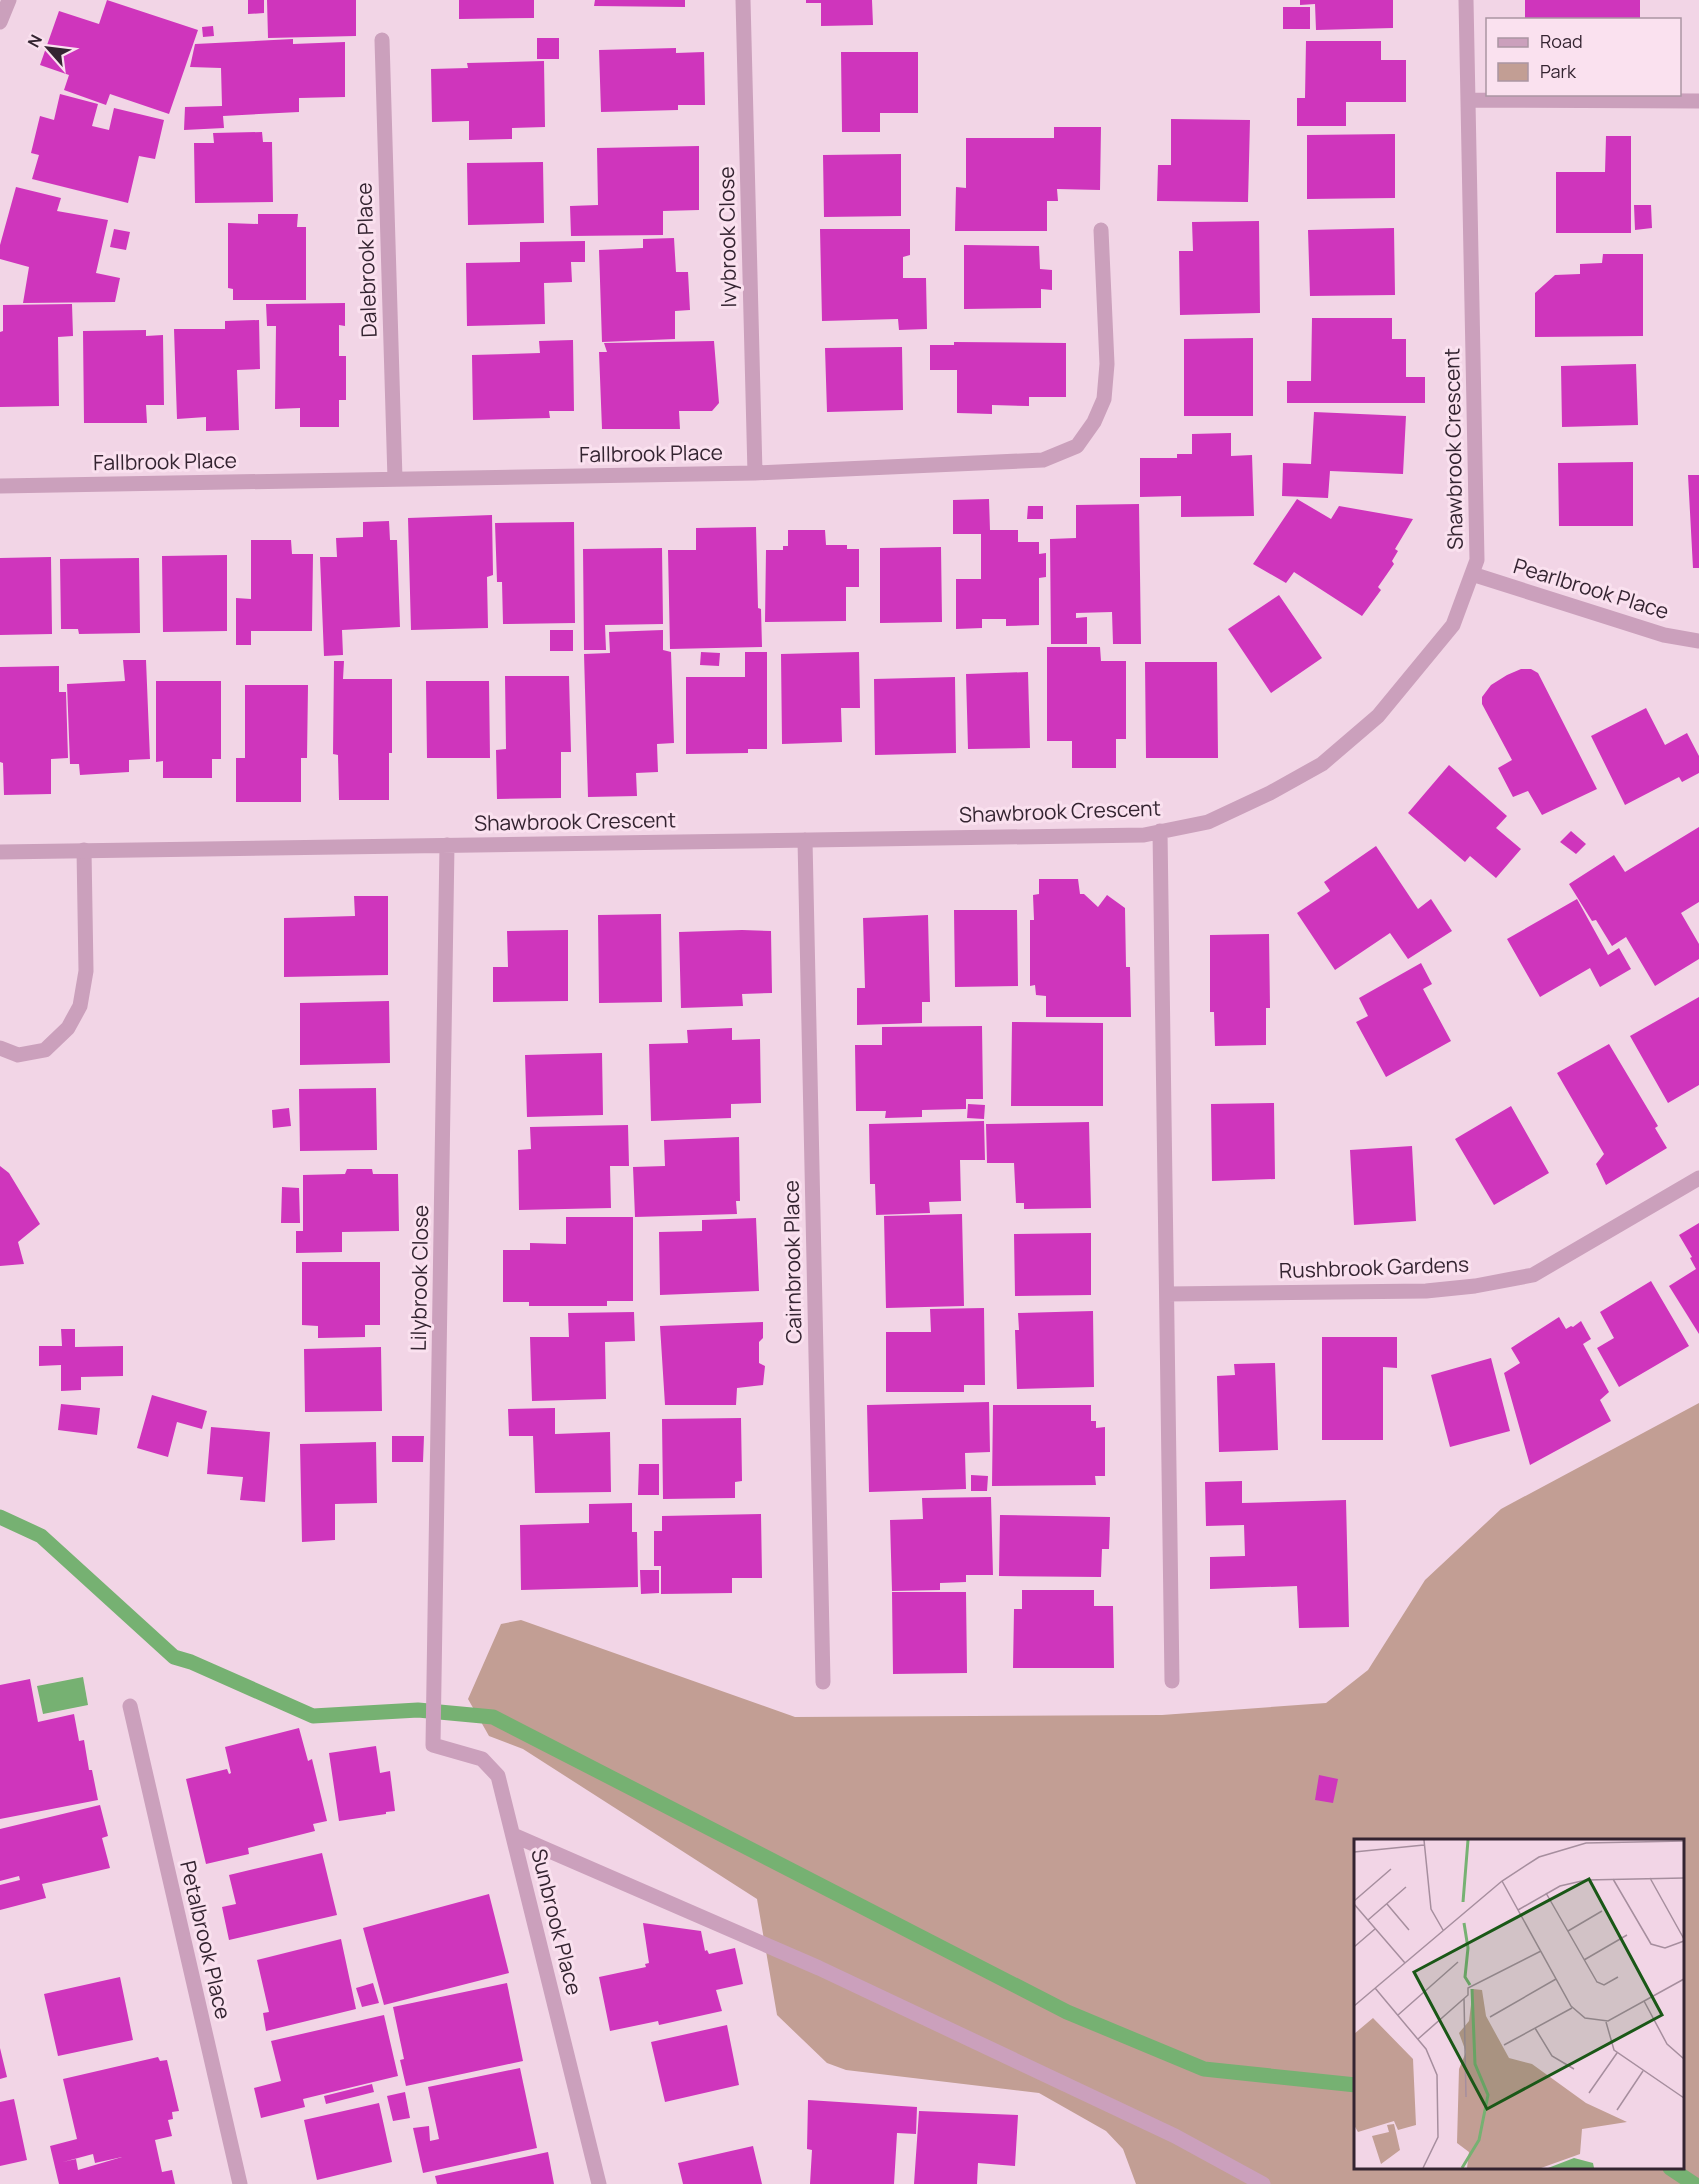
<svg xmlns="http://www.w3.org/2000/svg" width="1699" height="2184" viewBox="0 0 1699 2184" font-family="Manrope,sans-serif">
	<rect width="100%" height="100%" fill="#f2d5e6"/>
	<!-- green -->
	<path fill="#c29e94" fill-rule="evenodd" d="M1699 1403V2184H1136L1123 2149 1106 2131 1039 2093 846 2070 827 2063 777 2015 757 1899 523 1749 489 1736 468 1699 501 1624 521 1620 795 1717 1162 1715 1326 1703 1368 1670 1425 1580 1501 1509ZM1356 1840H1682V2168H1356Z"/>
	<!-- water -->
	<path fill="#76b172" d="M83 1677 88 1705 43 1714 37 1686Z"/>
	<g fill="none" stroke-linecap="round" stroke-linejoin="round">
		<!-- stream -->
		<path stroke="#76b172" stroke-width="15" d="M0 1517 41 1536 174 1657 191 1662 313 1716 418 1710 493 1717 1067 2012 1204 2069 1356 2085
			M1670 2168 1694 2184"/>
	</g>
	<!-- building -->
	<path fill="#cf35bc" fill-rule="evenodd" d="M107 0 198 30 169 114 110 94 106 105 64 90 69 75 40 65 59 11 99 24Z
		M248 0H264V13L248 14Z
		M267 0H356V36L268 38Z
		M459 0H534V18L459 19Z
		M595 0H685V7L594 6Z
		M806 0H872L873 25 821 26V3H806Z
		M1300 0H1393V28L1316 30 1315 4 1300 5Z
		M1525 0H1640V20H1525Z
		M1283 7H1310V29H1283Z
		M213 26 214 36 203 37 202 27Z
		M537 38H559V59H537Z
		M293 39V44L345 42V97L299 98V112L223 116 224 128 184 130 185 107 222 106 221 68 190 67 195 44Z
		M1306 41H1381V60H1406V102H1346V126H1297V98H1305Z
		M676 48V53L704 52 705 105H678V110L601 112 599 50Z
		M841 52H918V113H880V132H842Z
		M544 61 545 127 512 128V139L469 140V121L432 122 431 69 468 68 467 63Z
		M60 94 98 104 92 126 109 130 114 108 164 120 155 159 139 156 128 203 32 179 39 155 31 153 40 116 54 120Z
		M1171 119 1250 120 1248 202 1157 201 1158 165H1171Z
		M1054 127H1101L1100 190 1057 189 1058 201H1047V231H955L956 187 966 188V138H1054Z
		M262 132 263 142H272L273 202 195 203 194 143H214L213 133Z
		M1395 134V198L1307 199V135Z
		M1606 136H1631V233H1556V172H1605Z
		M699 146V210L663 211V235L571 236 570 206 598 205 597 148Z
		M901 154V216L824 217 823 155Z
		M543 162 544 223 468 225 467 163Z
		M16 187 61 198 57 211 108 220 96 273 120 278 115 302 23 303 29 267 0 259V245Z
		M1634 205H1651L1652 228 1635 230Z
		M258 214H298L297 227H306V300H233V289L228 288V223L258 224Z
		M1259 221 1260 313 1180 315 1179 251H1193L1192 222Z
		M1394 228 1395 295 1310 296 1308 230Z
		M114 229 130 232 126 250 110 247Z
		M820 229H910V255L903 257V278H926L927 329 899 330 898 319 822 321Z
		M674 238 676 272H688L690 310 675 311V339L602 342 599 250 643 248V239Z
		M585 241V262H571L572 282 544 283 545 324 467 326 466 263 520 262V242Z
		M964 245 1039 246 1040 269 1052 270V290L1041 289V308L964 309Z
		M1603 254H1643V336L1535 337V293L1555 275 1580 274V264L1602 263Z
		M345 303V326L339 325V356H346V400H339V427H300V408L275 409 276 326H267L266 304Z
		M72 304 73 336 58 337 59 406 0 407V332L3 331V305Z
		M1312 318H1392V339H1406V377H1425V403H1287V381H1311Z
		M259 320 260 369 237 370 239 430 206 431V417L177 419 174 329H225V321Z
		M146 330V336L163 335 164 405H146L147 423H84L83 331Z
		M1253 338V416H1184V339Z
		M573 340 574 411H549L550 418 473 420 472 355 540 353 539 341Z
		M714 341 719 403 712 411H679L680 429H602L599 352H607L604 343Z
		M954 342 1066 343V397H1029V406L992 405V414L957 413V370H930V345H954Z
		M902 347 903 410 827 412 825 348Z
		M1636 364 1638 425 1562 427 1561 366Z
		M1314 412 1406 416 1403 474 1330 471 1328 498 1282 496 1283 463 1311 464Z
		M1231 433V456L1252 455 1254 516 1181 517V496L1140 497V458H1177V454H1192V434Z
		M1633 462V526H1559L1558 463Z
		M1688 475H1699V568H1693Z
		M989 499 990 530H1018V542H1039V554L1046 553V577L1039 578V625L1006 626V619H982V628L956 629V579H981V534H953V500Z
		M1297 499 1331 519 1339 506 1413 519 1395 549 1398 551 1392 561 1394 564 1378 587 1381 590 1362 616 1294 572 1286 583 1253 564Z
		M1139 504 1141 644H1113L1112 612 1076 613V618L1087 617V644H1051L1050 539 1076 538V505Z
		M1028 506H1043V519H1027Z
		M492 515 493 575 487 577 488 628 411 630 408 518Z
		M389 521 390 540H397L400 627 342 630 343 655 324 656 320 557H337L336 538 363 537V522Z
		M574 522 575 623 503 624 502 582H497L495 523Z
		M756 527 758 608 761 609 762 647 670 649 668 550H696V528Z
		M788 530H825L826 545H847V549H859V587H846V621L765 622 766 550H783V546H788Z
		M251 540H291L292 554H313L312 631H251V645H236V598L251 599Z
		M941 547 942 622 880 623V548Z
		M662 548 663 624 605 625 606 650H584L583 549Z
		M227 555V631L163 632 162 556Z
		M51 557 52 634 0 635V558Z
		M139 558 140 633 79 634 78 629H61L60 559Z
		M1279 595 1322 658 1271 693 1228 629Z
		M550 630H573V651H550Z
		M663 630V650L671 652 674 743 657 744 658 772 636 773 637 796 588 797 584 654 610 653 609 632Z
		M1047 647H1100L1101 661H1126V739H1116V768H1072V741H1047Z
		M701 652 720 653 719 666 700 665Z
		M745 652H767V749H748V753L686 754V677H745Z
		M859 652 860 708H841L842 742 782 744 781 654Z
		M123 660H146L150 759 129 760V772L80 775 79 764H70L67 684 125 681Z
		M334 661H344L343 679H392V753H389V800H339L338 755 333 754Z
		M1145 662H1217L1218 758H1146Z
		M59 666V692H66L68 758 51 759V794L4 795 3 763 0 762V667Z
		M1521 669H1531L1538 673 1597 789 1542 815 1528 791 1513 797 1498 768 1512 760 1482 704V697L1491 685 1507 675Z
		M1028 672 1030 748 968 749 966 674Z
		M505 676H569L571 752H561V798L497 799 496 750 506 749Z
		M955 677 956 753 875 755 874 679Z
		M156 681H221V759H212V778H163V761L156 762Z
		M426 681H489L490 758H427Z
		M245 685H308L307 758H301V802H236V758H245Z
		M1646 708 1665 745 1687 733 1699 756V773L1682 782 1679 777 1625 805 1591 736Z
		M1449 765 1507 816 1496 828 1521 849 1496 878 1470 856 1465 862 1408 813Z
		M1699 827V902L1681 913 1699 944V959L1655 986 1626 937 1612 946 1596 920 1592 921 1569 884 1614 855 1625 872Z
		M1571 831 1586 844 1576 854 1560 842Z
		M1376 846 1418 909 1431 899 1452 931 1408 959 1390 933 1335 970 1297 913 1330 891 1324 882Z
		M1039 879H1078L1080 894H1084L1098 907 1107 895 1125 908 1126 967H1130L1131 1017H1046V996L1036 995 1035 985 1030 986V920H1034L1033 895 1039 894Z
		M354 896H388V975L284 977V918L355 916Z
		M1577 899 1608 955 1619 948 1631 969 1600 987 1590 968 1540 997 1507 939Z
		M954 910H1017L1018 986 955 987Z
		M661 914 662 1002 599 1003 598 915Z
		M928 915 930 1002H922V1023L857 1025V988H865L863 918Z
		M568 930V1001L493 1002V967H508L507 931Z
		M742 930 771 931 772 993 742 994 743 1006 681 1008 679 932Z
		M1269 934 1270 1008H1266V1045L1215 1046 1214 1012H1210V935Z
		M1421 963 1432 984 1423 989 1451 1041 1386 1077 1356 1022 1368 1016 1359 998Z
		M1699 997V1085L1668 1103 1630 1036Z
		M389 1001 390 1063 300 1065V1003Z
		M1012 1022 1103 1023V1106H1011Z
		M982 1026 983 1099H966V1109L922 1110V1117L885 1118 886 1111H856L855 1045H882V1027Z
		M732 1028V1040L760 1039 761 1103 731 1104V1118L651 1121 649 1044 688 1043 687 1030Z
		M1609 1044 1658 1126 1655 1128 1667 1148 1606 1185 1596 1164 1604 1154 1557 1073Z
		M602 1053 603 1115 527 1117 525 1055Z
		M376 1088 377 1150 300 1151 299 1089Z
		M1274 1103 1275 1179 1212 1181 1211 1104Z
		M968 1104 985 1105 984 1119 967 1118Z
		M1511 1106 1549 1173 1494 1205 1455 1139Z
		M289 1108 291 1126 273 1128 272 1110Z
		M984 1121 985 1160H960L961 1201 929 1202 930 1213 876 1215 875 1184H870L869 1124Z
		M1089 1122 1091 1208 1024 1209V1203H1016L1014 1163H987L986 1124Z
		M628 1125 629 1166H610L611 1208 519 1210 518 1150 531 1149 530 1127Z
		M739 1137 740 1201H736L737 1214 635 1217 633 1167 665 1166 664 1140Z
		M1412 1146 1416 1221 1354 1225 1350 1150Z
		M0 1166 9 1173 40 1224 18 1242 24 1264 0 1266Z
		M347 1169H372L373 1174H398L399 1231 342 1232V1252L296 1253V1231H303V1175L345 1174Z
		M282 1187 299 1188 300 1223H281Z
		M962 1214 964 1306 886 1308 884 1216Z
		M566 1217H633V1301H607V1306H529V1302H503V1250H530V1243L566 1244Z
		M756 1218 759 1291 660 1295 659 1232 702 1231V1220Z
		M1699 1223V1334L1669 1286 1696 1269 1690 1258 1692 1257 1679 1235Z
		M1091 1233V1295L1015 1296 1014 1234Z
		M302 1262H380V1325H365V1337L318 1338V1326L302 1325Z
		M1651 1281 1689 1346 1619 1387 1597 1348 1614 1338 1600 1312Z
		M984 1308 985 1385H964V1392H886V1332H931L930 1309Z
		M1093 1311 1094 1387 1017 1389 1015 1330H1019L1018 1313Z
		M634 1312 635 1341 605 1342 606 1399 532 1401 530 1337H569L568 1313Z
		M1559 1317 1566 1329 1571 1326 1573 1327 1581 1321 1591 1339 1583 1344 1609 1392 1600 1400 1611 1421 1530 1465 1504 1373 1520 1363 1511 1348Z
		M763 1322V1338L759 1342V1363L765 1366 763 1385 737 1388 736 1405H665L660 1326Z
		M61 1329H75V1347L123 1346V1376L81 1377V1390L61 1391V1365L39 1366V1346H62Z
		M1322 1337H1397V1368L1383 1367V1440H1322Z
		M381 1347 382 1411 305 1412 304 1349Z
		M1491 1358 1510 1431 1450 1447 1431 1375Z
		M1275 1363 1278 1450 1219 1452 1217 1376 1235 1375 1234 1364Z
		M152 1395 207 1411 202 1429 177 1422 168 1457 137 1448Z
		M989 1402 990 1452 965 1453 966 1489 869 1492 867 1405Z
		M61 1404 100 1408 97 1435 58 1430Z
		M993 1405H1091V1421H1096V1428L1105 1427V1476H1095L1096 1485 992 1486Z
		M555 1408V1434L610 1432 611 1492 535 1493 533 1436H509L508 1409Z
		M741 1418 742 1481 735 1482V1498L663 1499 662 1419Z
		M211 1427 270 1432 265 1502 240 1500 243 1477 207 1474Z
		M392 1436H424L423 1462H392Z
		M376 1442 377 1503 335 1504V1540L302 1542 300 1444Z
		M639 1464H659V1495H638Z
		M971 1475 988 1476 987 1491H971Z
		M1242 1481V1503L1346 1500 1349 1627 1299 1628 1297 1586 1210 1589V1557L1245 1556 1244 1525 1206 1526 1205 1482Z
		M991 1497 993 1575H966V1582L940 1583V1590L892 1591 890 1520 923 1519 922 1498Z
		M632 1503V1532H637L638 1587 521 1590 520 1525 589 1523V1504Z
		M761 1514 762 1578H732V1593L661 1594V1566H654V1531H662V1516Z
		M1000 1515 1110 1517 1109 1549H1102L1101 1577 999 1576Z
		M640 1570H659V1593L641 1594Z
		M1022 1590H1094V1606H1113L1114 1668H1013L1014 1609H1022Z
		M892 1592H966L967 1673 893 1674Z
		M30 1679 38 1722 74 1714 79 1741 84 1740 89 1770H92L98 1800 0 1819V1685Z
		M299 1728 308 1761 312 1759 327 1821 313 1824 315 1831 248 1848 249 1854 206 1864 186 1779 227 1769 229 1774 231 1773 225 1747Z
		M376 1746 380 1773 390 1771 395 1811 386 1812V1814L339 1821 329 1753Z
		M1319 1775 1338 1779 1333 1803 1315 1800Z
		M100 1805 108 1836 102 1838 110 1868 42 1884 46 1898 0 1910V1885L20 1880 19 1876 0 1881V1829Z
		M322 1853 337 1915 229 1940 222 1907 236 1904 229 1875Z
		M489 1894 509 1973 384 2005 363 1928Z
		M643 1923 701 1931 705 1951 707 1950 709 1954 735 1948 743 1984 716 1990 722 2011 659 2025 658 2021 610 2031 599 1977 646 1967 645 1964 649 1963Z
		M341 1939 356 2009 266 2031 263 2013 269 2012 257 1960Z
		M120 1977 133 2040 58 2056 44 1994Z
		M373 1983 379 2003 362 2007 356 1988Z
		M507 1983 523 2061 406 2086 400 2060 404 2059 393 2007Z
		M384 2015 398 2076 303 2099 305 2107 261 2118 254 2088 281 2081 271 2041Z
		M727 2025 739 2085 665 2102 651 2042Z
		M0 2048 7 2077 0 2079Z
		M158 2057 160 2061 167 2060 179 2111 172 2112 173 2119 168 2120 172 2136 155 2140 162 2172 172 2170 175 2184H59L50 2146 77 2139 63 2079ZM93 2154 95 2163 122 2157 78 2170 76 2159 63 2162Z
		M520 2068 537 2148 423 2173 413 2128 429 2126 430 2141 439 2139 428 2087Z
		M372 2084 374 2092 326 2104 324 2096Z
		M405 2092 410 2118 393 2121 387 2096Z
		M14 2099 27 2160 0 2166V2102Z
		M808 2100 917 2107 916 2134 897 2133 894 2184H810L812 2150 807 2149Z
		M379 2103 392 2162 317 2180 304 2120Z
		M919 2111 1018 2115 1015 2166 978 2163 977 2184H914Z
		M753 2146 762 2184H683L678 2163Z
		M548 2152 554 2184H437L435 2176Z"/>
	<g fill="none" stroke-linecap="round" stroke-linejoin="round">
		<!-- service -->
		<path stroke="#cba0bc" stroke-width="15" d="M0 1048 18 1055 45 1050 68 1028 80 1006 86 971 84 850"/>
		<!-- minor -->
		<path stroke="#cba0bc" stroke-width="15" d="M743 0 755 473
			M0 22 9 0
			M382 40 395 479
			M1468 100 1699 101
			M0 486 755 473 1043 460 1077 446 1094 422 1104 399 1107 364 1101 230
			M1472 574 1664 635 1699 641
			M1160 831 1172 1681
			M805 840 823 1682
			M447 845 433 1745 482 1759 498 1776 599 2184
			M0 852 1144 835 1208 822 1270 793 1322 764 1378 716 1453 625 1477 560 1466 0
			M1167 1294 1426 1291 1475 1286 1533 1275 1699 1178
			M130 1706 240 2184
			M513 1835 819 1968 1175 2136 1263 2184"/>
	</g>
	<g text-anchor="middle" stroke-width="6" stroke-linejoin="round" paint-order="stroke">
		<!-- street labels -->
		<g font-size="21" fill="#342431" stroke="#fae1ef">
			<text transform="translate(728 237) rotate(-91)" y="7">Ivybrook Close</text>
			<text transform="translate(367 260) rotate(-92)" y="7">Dalebrook Place</text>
			<text transform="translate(1454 449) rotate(-91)" y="7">Shawbrook Crescent</text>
			<text transform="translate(651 454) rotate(-1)" y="7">Fallbrook Place</text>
			<text transform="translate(165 462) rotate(-1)" y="7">Fallbrook Place</text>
			<text transform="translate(1591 589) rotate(17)" y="7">Pearlbrook Place</text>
			<text transform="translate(1060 812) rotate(-2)" y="7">Shawbrook Crescent</text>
			<text transform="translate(575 822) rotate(-1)" y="7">Shawbrook Crescent</text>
			<text transform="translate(793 1262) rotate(-91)" y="7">Cairnbrook Place</text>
			<text transform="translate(1374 1268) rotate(-2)" y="7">Rushbrook Gardens</text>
			<text transform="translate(420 1278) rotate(-89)" y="7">Lilybrook Close</text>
			<text transform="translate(556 1922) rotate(76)" y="7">Sunbrook Place</text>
			<text transform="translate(205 1940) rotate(77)" y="7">Petalbrook Place</text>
		</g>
	</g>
	<!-- overview -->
	<g transform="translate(1354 1839)">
		<rect width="330" height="330" fill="#f2d5e6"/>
		<path d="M119 150 128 151 132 177 155 219 178 225 232 264 273 283 228 290 226 315 187 329H113L115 313 103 304 105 230 112 213 105 194 115 182ZM19 179 59 220 62 286 44 291 40 282 4 293 0 286V195ZM40 285 46 311 27 325 18 297 35 293 33 286Z" fill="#c29e94"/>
		<path d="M220 319 239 324 240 329H194Z" fill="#76b172"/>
		<path fill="none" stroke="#76b172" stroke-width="3" d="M109 63 114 1M110 84 114 109 111 138 116 146M108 329 125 301 134 256 121 225 118 150"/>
		<path fill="none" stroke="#a68e9e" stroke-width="1.5" d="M70 1 77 70 89 91M0 13 70 6M296 39 330 100M259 40 297 105 311 109 330 102M148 42 217 167 231 179 254 182 330 140M192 54 243 143 250 146 264 138M0 62 37 30M0 65 51 124M33 65 55 91M164 71 206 47 232 41 330 39M14 81 52 48M214 92 248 72M0 108 21 90M230 121 273 96M21 149 72 210 83 236 84 298 69 329M110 159 112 258M290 162 313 205 330 220M0 167 148 42 185 18 232 4 330 2M44 176 104 123M136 178 202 140M252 183 260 211 330 259M181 189 198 217 220 230M64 200 114 156V149L187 112M150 206 218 169M235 254 263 214M263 271 289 232"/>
		<path fill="#1a5817" fill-opacity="0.15" stroke="#1a5817" stroke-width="3" d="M235 40 308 176 133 270 60 133Z"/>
		<rect width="330" height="330" fill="none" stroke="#342431" stroke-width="3"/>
	</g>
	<!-- legend -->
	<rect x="1486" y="18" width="195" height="78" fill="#fae1ef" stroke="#ab95a3" stroke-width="1.5"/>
	<rect x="1498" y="38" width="30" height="9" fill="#cba0bc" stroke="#ab95a3" stroke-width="1.5"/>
	<text x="1540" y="48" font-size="18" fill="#342431">Road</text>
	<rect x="1498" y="63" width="30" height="18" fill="#c29e94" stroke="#ab95a3" stroke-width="1.5"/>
	<text x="1540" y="78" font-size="18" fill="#342431">Park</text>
	<!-- north arrow -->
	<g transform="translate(48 48) rotate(298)" stroke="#fae1ef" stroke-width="4.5" paint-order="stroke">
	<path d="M0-4.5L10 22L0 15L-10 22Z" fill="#342431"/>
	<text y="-9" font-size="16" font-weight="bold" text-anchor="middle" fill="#342431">N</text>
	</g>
</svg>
